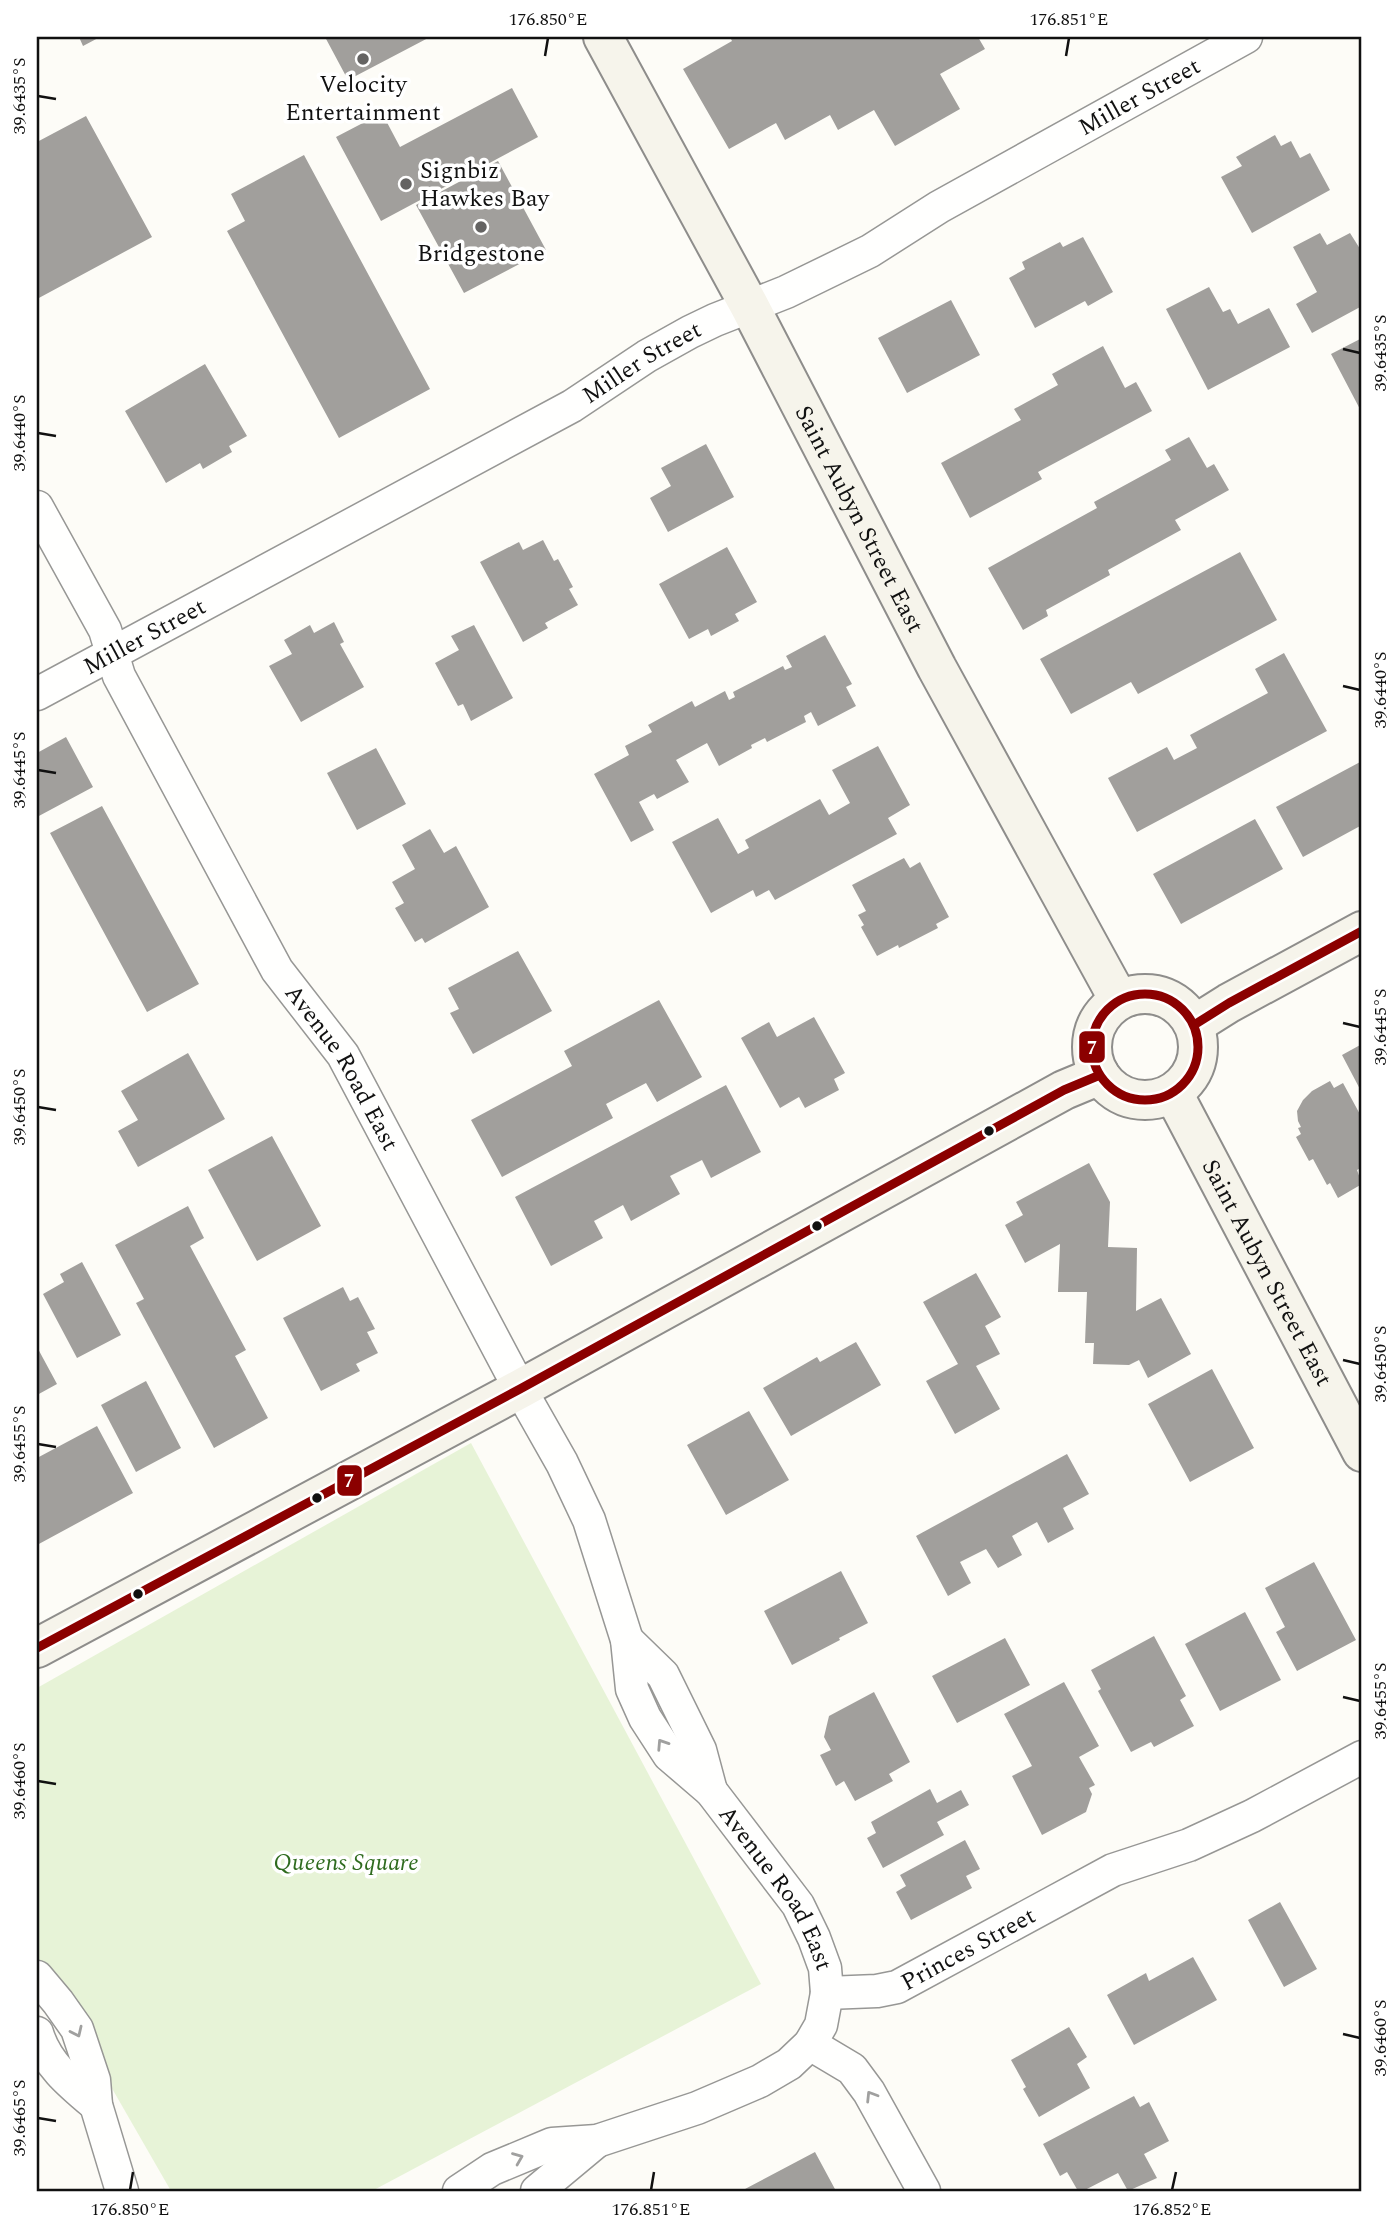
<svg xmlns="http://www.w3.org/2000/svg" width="1399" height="2228" viewBox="0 0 1399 2228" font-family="Spectral,serif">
	<rect width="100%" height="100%" fill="#fdfcf7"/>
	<!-- green -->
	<path fill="#e7f3d7" d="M471 1443 761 1984 372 2191H171L37 1958V1688Z"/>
	<!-- building -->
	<path fill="#a19f9c" d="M79 37H100L83 46Z
		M325 37H430L348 80Z
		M730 37H978L985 49 940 74 960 109 895 146 874 110 838 130 830 115 785 140 776 123 729 149 683 69 732 41Z
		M512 88 538 137 381 221 336 137 382 113 400 147Z
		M86 116 152 237 37 299V142Z
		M1275 135 1281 146 1291 141 1300 158 1310 153 1330 190 1252 233 1221 177 1242 166 1236 157Z
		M304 155 430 389 339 438 227 231 245 221 231 194Z
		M498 161 546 250 464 293 416 205Z
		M1320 233 1327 245 1350 233 1362 252V306L1312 333 1296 304 1317 292 1293 247Z
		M1083 237 1113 292 1088 306 1085 301 1035 328 1009 278 1025 269 1022 262 1060 242 1063 247Z
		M1209 287 1223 312 1230 309 1238 324 1269 308 1290 347 1208 390 1166 309Z
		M951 300 980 355 907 393 878 338Z
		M1362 338V413L1331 354Z
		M1103 346 1125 388 1136 382 1152 411 1038 472 1042 479 970 518 941 463 1021 420 1014 409 1058 385 1052 374Z
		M205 364 247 436 229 446 232 452 203 469 200 463 166 483 125 411Z
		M1189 437 1207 468 1214 464 1229 490 1175 520 1181 530 1108 570 1110 575 1046 610 1048 616 1023 630 988 568 1097 508 1094 502 1171 460 1165 450Z
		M706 444 734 497 668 532 650 498 671 486 661 468Z
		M543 540 554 561 558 559 573 587 569 589 578 605 545 623 548 628 523 642 480 562 519 542 523 550Z
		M727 547 757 602 735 614 739 621 711 636 708 629 689 639 659 584Z
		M1240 552 1277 620 1138 694 1131 682 1071 714 1040 659Z
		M334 622 344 642 340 644 364 687 301 722 269 666 292 654 284 640 310 625 314 633Z
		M474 625 513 698 471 721 463 704 458 706 435 663 459 650 451 636Z
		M825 635 852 684 846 687 856 706 818 726 811 712 804 716 806 722 767 742 765 738 751 745 752 748 719 766 707 743 676 760 689 782 657 799 654 794 639 802 654 830 631 842 594 774 629 755 625 746 652 732 648 725 692 701 695 707 725 691 729 700 735 697 733 692 783 666 785 670 792 667 786 656Z
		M1284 653 1327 731 1137 832 1108 778 1167 747 1174 760 1197 748 1190 735 1268 693 1255 669Z
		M66 737 93 787 37 817V753Z
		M878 746 910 805 888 818 897 834 775 900 769 890 756 897 753 890 711 913 672 842 718 818 738 854 749 848 745 840 820 799 829 815 850 803 832 770Z
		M376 748 406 804 357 830 327 773Z
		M1362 761V825L1303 857 1276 807Z
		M102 806 199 984 147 1012 50 833Z
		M1255 819 1283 869 1181 924 1153 874Z
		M430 829 444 853 456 846 489 907 425 943 422 938 415 942 395 908 404 903 392 882 415 869 402 845Z
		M904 858 910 868 920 862 949 917 936 924 938 928 899 948 898 945 877 956 861 927 864 925 858 915 866 911 852 885Z
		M518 951 552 1011 473 1054 450 1013 459 1009 448 988Z
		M659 1000 702 1077 657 1102 646 1083 606 1104 613 1118 502 1177 471 1120 572 1066 564 1051Z
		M814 1017 845 1073 834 1079 839 1090 805 1108 799 1097 780 1108 741 1038 769 1022 777 1037Z
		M1362 1044V1093L1342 1055Z
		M188 1053 225 1119 138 1167 118 1131 138 1120 121 1091Z
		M1330 1081 1334 1088 1343 1083 1362 1118V1167L1357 1170 1362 1184 1338 1198 1330 1183 1327 1185 1313 1159 1309 1161 1296 1137 1301 1134 1298 1128 1301 1127 1298 1121 1297 1111 1303 1100 1312 1091Z
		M726 1085 761 1152 711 1178 702 1160 670 1176 680 1194 631 1221 623 1205 594 1221 603 1238 551 1266 515 1197Z
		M272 1136 321 1226 257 1261 208 1170Z
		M1089 1163 1110 1202 1108 1247 1137 1248 1136 1311 1161 1298 1191 1354 1148 1378 1139 1360 1129 1365 1093 1364 1094 1343H1085L1087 1292H1058L1060 1244 1025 1263 1005 1225 1023 1215 1016 1202Z
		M188 1206 204 1238 190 1246 246 1350 235 1356 268 1418 214 1448 136 1303 144 1299 115 1245Z
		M82 1262 121 1335 77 1358 43 1294 64 1282 60 1274Z
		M976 1273 1001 1317 985 1326 1000 1354 976 1366 1000 1409 955 1434 926 1381 958 1364 923 1302Z
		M343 1287 350 1301 358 1297 375 1329 367 1332 378 1353 356 1364 360 1371 321 1391 283 1318Z
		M856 1342 881 1385 791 1436 763 1388 817 1357 820 1362Z
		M37 1347 57 1384 37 1395Z
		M1212 1369 1254 1448 1190 1482 1148 1404Z
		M146 1381 181 1448 136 1472 101 1405Z
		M749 1411 789 1480 726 1515 687 1445Z
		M97 1426 133 1493 37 1545V1458Z
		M1067 1454 1089 1494 1063 1508 1074 1529 1048 1543 1037 1522 1012 1536 1022 1555 998 1568 986 1549 960 1562 971 1583 948 1596 916 1536Z
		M1314 1562 1356 1640 1297 1671 1276 1632 1285 1627 1265 1588Z
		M841 1571 868 1623 839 1638 840 1640 792 1665 764 1611Z
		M1245 1612 1281 1680 1220 1711 1185 1644Z
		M1154 1636 1186 1696 1180 1700 1194 1726 1154 1747 1151 1742 1131 1752 1098 1691 1101 1689 1091 1670Z
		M1005 1638 1030 1685 957 1723 932 1676Z
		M1064 1682 1099 1746 1079 1757 1095 1785 1089 1788 1092 1794 1086 1812 1042 1835 1012 1776 1032 1766 1004 1714Z
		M874 1692 910 1762 889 1774 893 1781 855 1801 844 1781 836 1786 820 1755 831 1750 824 1737 829 1716Z
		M930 1789 937 1803 961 1790 969 1805 937 1822 944 1835 883 1868 867 1838 876 1833 871 1822Z
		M965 1840 980 1869 966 1876 972 1888 911 1920 896 1892 906 1886 900 1875Z
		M1280 1902 1317 1969 1284 1987 1248 1920Z
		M1193 1957 1217 2000 1134 2045 1107 1995 1146 1973 1149 1981Z
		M1069 2027 1087 2057 1077 2064 1090 2088 1039 2117 1023 2089 1026 2087 1011 2060Z
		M1134 2096 1140 2107 1149 2102 1169 2141 1144 2154 1157 2178 1128 2191 1118 2173 1083 2191H1078L1067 2172 1060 2176 1043 2144Z
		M815 2152 836 2191H746L745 2189Z"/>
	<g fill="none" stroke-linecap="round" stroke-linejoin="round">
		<defs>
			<g id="street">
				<path id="s1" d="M37 507 105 630 119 676 277 970 343 1055 520 1389 562 1463 589 1520 627 1640 632 1689 645 1718 669 1755 711 1791 798 1905 814 1938 825 1968 827 1993"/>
				<path id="s2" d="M37 694 572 406 647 356 690 332 715 320 786 292 870 251 939 207 1246 37"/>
				<path d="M627 1640 663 1675 700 1750 711 1791"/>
				<path d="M37 1977 58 2002 77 2029 94 2080 96 2105 122 2191"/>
				<path d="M37 2033C46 2064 72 2085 96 2105"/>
				<path d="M810 2044 852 2069 869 2092 924 2191"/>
				<path id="s3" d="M459 2191 492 2169 552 2144 597 2141 697 2108 760 2081 789 2064 810 2044 821 2025 827 1993 877 1991 897 1987 1113 1870 1189 1845 1252 1816 1362 1757"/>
				<path d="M537 2191 597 2141"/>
			</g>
			<g id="secondary">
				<path id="s4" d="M603 37 750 307 937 668 1119 1000"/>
				<circle cx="1145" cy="1047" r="53"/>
				<path d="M1194 1025 1229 1003 1362 931"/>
				<path id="s5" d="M1173 1093 1362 1452"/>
				<path d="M37 1648 520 1389 1064 1090 1100 1075"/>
			</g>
		</defs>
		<!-- street casing -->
		<use href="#street" stroke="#979795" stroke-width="35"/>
		<!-- secondary casing -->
		<use href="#secondary" stroke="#8e8d8b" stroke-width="42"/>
		<!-- street -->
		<use href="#street" stroke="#fffffe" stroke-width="32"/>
		<!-- secondary -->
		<use href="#secondary" stroke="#f6f4eb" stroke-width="38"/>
		<defs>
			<path id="bus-1" d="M1092 1047a53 53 0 1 1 106 0a53 53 0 1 1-106 0Z
				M1194 1025 1229 1003 1362 931
				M37 1648 520 1389 1064 1090 1100 1075"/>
		</defs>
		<!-- bus-1 casing -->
		<use href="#bus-1" stroke="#fff" stroke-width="14"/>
		<!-- bus-1 -->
		<use href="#bus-1" stroke="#8b0000" stroke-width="9"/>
	</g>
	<!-- one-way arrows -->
	<defs><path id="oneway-chevron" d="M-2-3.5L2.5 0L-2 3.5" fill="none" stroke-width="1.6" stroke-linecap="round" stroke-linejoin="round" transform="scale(1.75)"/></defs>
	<g stroke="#a0a09f">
		<use href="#oneway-chevron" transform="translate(662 1744) rotate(-123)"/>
		<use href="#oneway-chevron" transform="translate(77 2032) rotate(65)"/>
		<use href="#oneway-chevron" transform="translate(871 2096) rotate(-122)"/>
		<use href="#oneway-chevron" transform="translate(518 2158) rotate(-22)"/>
	</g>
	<!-- ticks -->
	<path fill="none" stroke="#111" stroke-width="2.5" d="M545 56 548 38M1066 56 1069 38M38 96 56 99M1343 349 1360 353M38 433 56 436M1343 686 1360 690M38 770 56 773M1343 1023 1360 1027M38 1107 56 1110M1343 1360 1360 1364M38 1444 56 1447M1343 1697 1360 1701M38 1781 56 1784M1343 2034 1360 2038M38 2118 56 2121M130 2190 133 2172M651 2190 654 2172M1172 2190 1176 2172"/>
	<!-- markers -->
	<g fill="#646362" stroke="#fff" stroke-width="2.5">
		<circle cx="363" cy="59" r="7"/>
		<circle cx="406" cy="184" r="7"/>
		<circle cx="481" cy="227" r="7"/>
	</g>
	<g fill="#111" stroke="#fff" stroke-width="2.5">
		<circle cx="989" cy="1131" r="6"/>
		<circle cx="817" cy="1226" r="6"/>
		<circle cx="317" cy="1498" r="6"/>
		<circle cx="138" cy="1594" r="6"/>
	</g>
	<g text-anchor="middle" stroke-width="7" stroke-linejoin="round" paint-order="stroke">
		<!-- poi labels -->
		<g font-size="24" fill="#111" stroke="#fff">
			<text x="363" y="92">Velocity<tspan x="363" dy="28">Entertainment</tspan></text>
			<text x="420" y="178" text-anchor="start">Signbiz<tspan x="420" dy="28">Hawkes Bay</tspan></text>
			<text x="481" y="261">Bridgestone</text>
		</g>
		<!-- street labels -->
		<g font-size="24" fill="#111" stroke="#fff">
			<text dy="8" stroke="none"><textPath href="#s2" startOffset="1255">Miller Street</textPath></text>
			<text dy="8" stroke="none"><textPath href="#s2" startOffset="690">Miller Street</textPath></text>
			<text dy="8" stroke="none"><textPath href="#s4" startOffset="546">Saint Aubyn Street East</textPath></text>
			<text dy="8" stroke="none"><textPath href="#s2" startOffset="122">Miller Street</textPath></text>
			<text dy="8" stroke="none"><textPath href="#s1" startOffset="640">Avenue Road East</textPath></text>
			<text dy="8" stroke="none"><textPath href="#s5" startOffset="203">Saint Aubyn Street East</textPath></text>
			<text dy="8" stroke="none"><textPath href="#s1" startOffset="1580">Avenue Road East</textPath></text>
			<text dy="8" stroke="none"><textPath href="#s3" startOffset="592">Princes Street</textPath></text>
		</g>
		<!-- park labels -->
		<g font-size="24" font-style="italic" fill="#2f6b1f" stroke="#fff">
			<text x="346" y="1870">Queens Square</text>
		</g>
	</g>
	<g stroke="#fff" stroke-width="2.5">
		<rect x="1078" y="1030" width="28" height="34" rx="7" fill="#8b0000"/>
		<rect x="336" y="1464" width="27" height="33" rx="7" fill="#8b0000"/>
	</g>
	<g font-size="19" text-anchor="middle" font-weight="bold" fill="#fff">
		<text x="1092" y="1054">7</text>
		<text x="349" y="1487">7</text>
	</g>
	<!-- border -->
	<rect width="1399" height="2228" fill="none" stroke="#ffffff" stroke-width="77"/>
	<rect x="38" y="38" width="1322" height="2152" fill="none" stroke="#111" stroke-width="2.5"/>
	<g font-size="18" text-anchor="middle" fill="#111">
		<text x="548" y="25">176.850°E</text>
		<text x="1069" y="25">176.851°E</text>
		<text transform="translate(19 96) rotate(-90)" y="6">39.6435°S</text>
		<text transform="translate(1380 353) rotate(-90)" y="6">39.6435°S</text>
		<text transform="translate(19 433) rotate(-90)" y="6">39.6440°S</text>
		<text transform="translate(1380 690) rotate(-90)" y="6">39.6440°S</text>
		<text transform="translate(19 770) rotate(-90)" y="6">39.6445°S</text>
		<text transform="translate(1380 1027) rotate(-90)" y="6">39.6445°S</text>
		<text transform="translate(19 1107) rotate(-90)" y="6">39.6450°S</text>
		<text transform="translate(1380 1364) rotate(-90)" y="6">39.6450°S</text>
		<text transform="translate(19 1444) rotate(-90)" y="6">39.6455°S</text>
		<text transform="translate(1380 1701) rotate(-90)" y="6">39.6455°S</text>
		<text transform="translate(19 1781) rotate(-90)" y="6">39.6460°S</text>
		<text transform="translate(1380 2038) rotate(-90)" y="6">39.6460°S</text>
		<text transform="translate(19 2118) rotate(-90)" y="6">39.6465°S</text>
		<text x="130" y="2215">176.850°E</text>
		<text x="651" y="2215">176.851°E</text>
		<text x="1172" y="2215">176.852°E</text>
	</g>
</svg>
